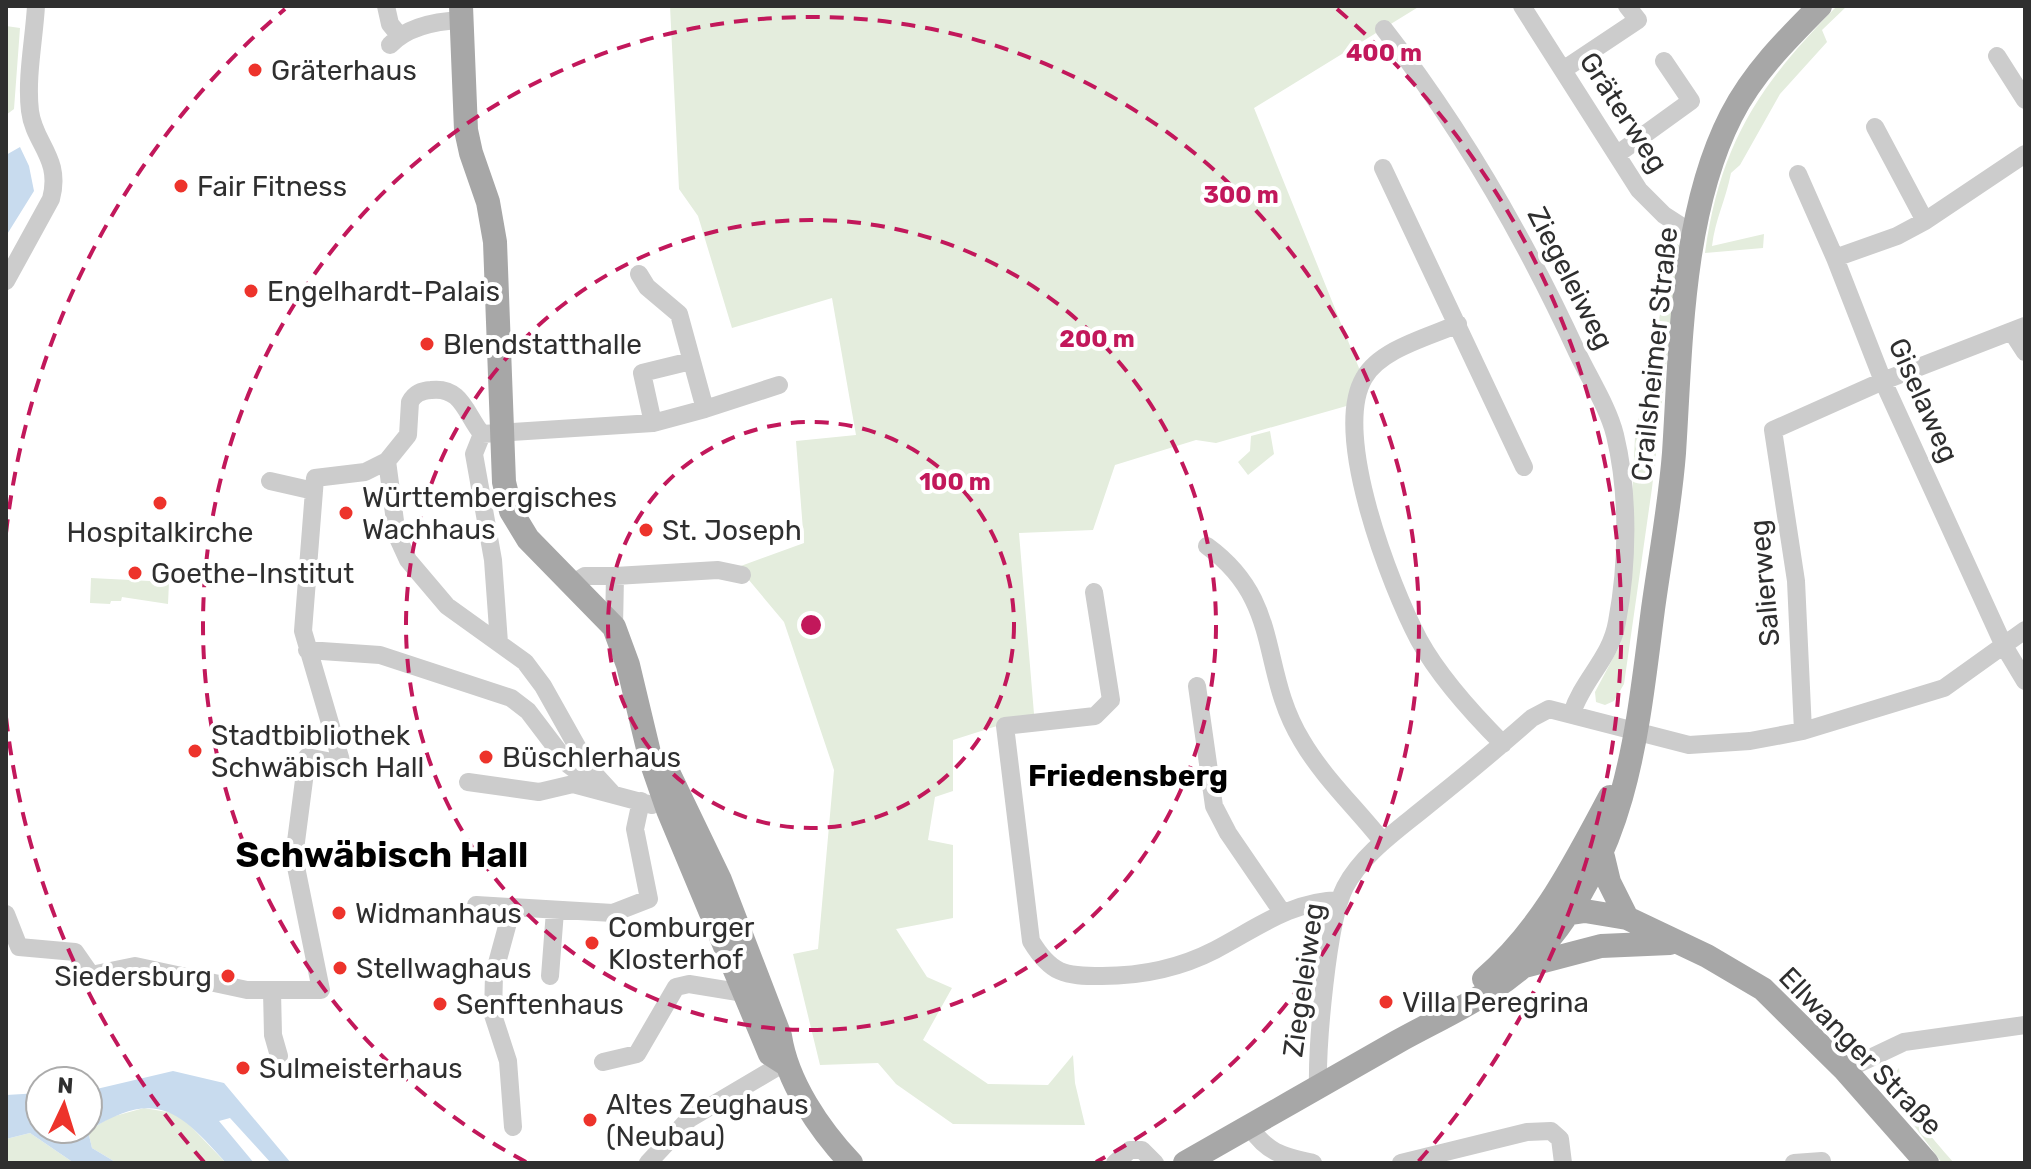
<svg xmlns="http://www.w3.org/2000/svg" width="2031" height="1169" viewBox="0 0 2031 1169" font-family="Rubik,sans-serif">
	<rect width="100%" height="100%" fill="#fff"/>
	<!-- green -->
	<path fill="#e4eddd" d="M670 6H1420L1254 108 1363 378 1357 403 1216 443 1196 440 1115 465 1093 530 1019 533 1034 714 953 740V791L935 797 928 840 953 845V918L896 929 927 977 952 988 923 1040 988 1084 1048 1085 1073 1055 1075 1083 1085 1125 953 1124 896 1084 878 1063 820 1065 793 954 818 949 834 770 784 622 738 567 804 543 796 441 856 435 832 298 732 328 698 216 679 189Z
		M1837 6H1847L1822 30 1827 42 1780 94 1740 165 1731 173C1726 199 1715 220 1712 246L1764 234 1763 248 1705 253C1720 143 1760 84 1837 6Z
		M6 26 20 28 14 109 6 115Z
		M1674 242 1680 246 1652 488 1624 684 1614 701 1605 705 1596 702 1595 692 1620 645 1626 618 1635 437 1670 265 1665 248Z
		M1270 431 1274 454 1248 475 1238 462 1250 451 1251 436Z
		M91 578 169 582 168 604 122 597 121 601H111L110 604 90 603Z
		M1899 1068C1903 1107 1929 1134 1954 1163H1942L1895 1100 1893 1075Z
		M144 1108 179 1114 226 1163H117L92 1148 88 1131 111 1117Z
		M30 1133 74 1163H6V1139Z"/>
	<!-- water -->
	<path fill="#c8dbee" d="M20 147 29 166 34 191 6 236V155Z
		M173 1071 224 1083 291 1163H271L230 1118 219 1121 254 1163H226C179 1110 156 1088 88 1131L92 1148 117 1163H74L30 1133 6 1139V1095L40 1093V1129H88V1091Z"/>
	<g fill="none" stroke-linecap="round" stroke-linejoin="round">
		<!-- minor -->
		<path stroke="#ccc" stroke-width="18" d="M386 6 390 24 399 35
			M1522 6 1639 190 1664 215 1695 235
			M1384 29C1462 129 1524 237 1577 352 1589 378 1608 407 1615 435 1629 493 1628 563 1617 622 1611 658 1583 679 1572 713
			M390 45C407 27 437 21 462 20
			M1997 56 2025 100
			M1563 70 1638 20 1627 6
			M1875 127 1925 221
			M1619 153 1691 101 1664 61
			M1383 168 1524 467
			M1798 174 1835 258 1883 381 2004 646 2025 681
			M1835 258 1897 236 1925 221 2025 154
			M6 281 51 199C62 158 34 144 30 111 26 78 34 40 36 6
			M1458 324C1429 337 1380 349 1364 378 1331 434 1391 587 1419 640 1440 678 1472 713 1503 744
			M2012 332 2025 352
			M705 409 779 385
			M653 423 642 373 691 361
			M482 434 653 423 705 409 679 314 647 287 639 274
			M482 434 474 454 493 560 499 643
			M387 461 408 435 410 402C415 393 421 391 431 390 462 386 466 415 482 434
			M270 481 314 491
			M1207 546C1284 602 1258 669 1302 741 1323 777 1357 809 1383 842
			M572 584 585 576H615
			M1094 592 1111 700 1095 716 1005 726 1031 941C1051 974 1064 976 1102 976 1142 976 1180 968 1215 950 1257 928 1291 901 1340 900
			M614 627 615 576 718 570 742 575
			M307 650 380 655 511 698 528 711 569 765 597 786
			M1197 686 1214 806 1228 833 1282 912
			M1803 731 1796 581 1773 430 1883 381 2025 326
			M468 782 539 792 573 784 652 805
			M476 905 613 913 649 899 635 829 641 801
			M512 908 494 974 493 1015 508 1061 513 1127
			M6 914 19 947 75 952 91 975 135 966 247 990H321L294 857 307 757 342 764 303 631 315 478 365 472 387 461 397 536 408 560 447 606 525 662 543 686 589 768 612 793
			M550 976 555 911
			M272 991 273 1035 279 1056
			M603 1062 637 1054 676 987 689 984 744 993
			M1845 1070 1904 1042 2025 1025
			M1318 1087C1317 1046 1327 922 1345 887 1363 853 1399 829 1428 805 1463 777 1498 748 1532 718L1549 709 1689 745 1750 741 1803 731 1944 688 2025 630
			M1250 1127C1267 1153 1283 1156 1313 1163
			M648 1163 689 1119 784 1063
			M1115 1163 1130 1150H1142L1155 1163
			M1401 1163 1527 1132 1551 1131 1560 1139 1563 1163
			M1794 1163 1822 1161"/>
		<!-- major -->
		<path stroke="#a7a7a7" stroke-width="24" d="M461 6 466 130 471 153 488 202 495 242 504 482 511 511 528 539 614 627 628 665 651 761 668 810 770 1054 784 1063
			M668 772 720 880 780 1036C787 1082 819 1129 851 1163
			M1603 857 1609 882 1627 918 1707 956 1763 989 1845 1070 1927 1163
			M1558 915 1585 911 1627 918
			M1525 966 1601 946 1670 943
			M1484 979C1542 929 1574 864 1610 797
			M1185 1163C1256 1123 1326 1082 1397 1042 1447 1014 1507 990 1545 944 1628 845 1637 733 1653 609 1660 558 1670 505 1674 453 1681 346 1681 214 1731 116 1753 73 1786 40 1820 6"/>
	</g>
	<!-- distance rings -->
	<g fill="none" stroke="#c2185b" stroke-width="4" stroke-dasharray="14 10">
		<circle cx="811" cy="625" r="203"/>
		<circle cx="811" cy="625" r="405"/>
		<path d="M526 1162A608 608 0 1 1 1096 1162"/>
		<path d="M204 1162A810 810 0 0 1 6 717M6 533A810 810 0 0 1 285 9M1337 9A810 810 0 0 1 1418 1162"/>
	</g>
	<!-- markers -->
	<g fill="#ed332b" stroke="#fff" stroke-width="3">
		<circle cx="255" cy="70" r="8"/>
		<circle cx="181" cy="186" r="8"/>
		<circle cx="251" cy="291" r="8"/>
		<circle cx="427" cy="344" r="8"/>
		<circle cx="160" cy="503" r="8"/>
		<circle cx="346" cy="513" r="8"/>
		<circle cx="646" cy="530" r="8"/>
		<circle cx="135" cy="573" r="8"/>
		<circle cx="195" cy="751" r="8"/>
		<circle cx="486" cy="757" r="8"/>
		<circle cx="339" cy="913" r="8"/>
		<circle cx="592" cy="943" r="8"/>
		<circle cx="340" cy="968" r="8"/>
		<circle cx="228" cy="976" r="8"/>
		<circle cx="1386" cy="1002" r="8"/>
		<circle cx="440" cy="1004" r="8"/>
		<circle cx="243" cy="1068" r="8"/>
		<circle cx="590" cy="1120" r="8"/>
	</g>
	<g text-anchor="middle" stroke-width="8" stroke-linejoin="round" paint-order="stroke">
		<!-- poi labels -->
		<g font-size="28" fill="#2f2f2f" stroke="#fff" text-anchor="start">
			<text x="271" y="80">Gräterhaus</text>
			<text x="197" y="196">Fair Fitness</text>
			<text x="267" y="301">Engelhardt-Palais</text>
			<text x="443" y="354">Blendstatthalle</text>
			<text x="362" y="507">Württembergisches<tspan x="362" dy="32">Wachhaus</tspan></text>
			<text x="662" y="540">St. Joseph</text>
			<text x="160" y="542" text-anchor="middle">Hospitalkirche</text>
			<text x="151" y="583">Goethe-Institut</text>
			<text x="211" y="745">Stadtbibliothek<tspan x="211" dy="32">Schwäbisch Hall</tspan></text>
			<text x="502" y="767">Büschlerhaus</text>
			<text x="355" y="923">Widmanhaus</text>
			<text x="608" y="937">Comburger<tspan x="608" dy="32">Klosterhof</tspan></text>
			<text x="356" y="978">Stellwaghaus</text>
			<text x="212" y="986" text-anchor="end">Siedersburg</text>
			<text x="1402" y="1012">Villa Peregrina</text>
			<text x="456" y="1014">Senftenhaus</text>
			<text x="259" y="1078">Sulmeisterhaus</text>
			<text x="606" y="1114">Altes Zeughaus<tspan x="606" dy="32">(Neubau)</tspan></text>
		</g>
		<!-- street labels -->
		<g font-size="28" fill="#2f2f2f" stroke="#fff">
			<text transform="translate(1624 112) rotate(57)" y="10">Gräterweg</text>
			<text transform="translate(1571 278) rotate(63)" y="10">Ziegeleiweg</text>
			<text transform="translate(1654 354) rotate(-84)" y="10">Crailsheimer Straße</text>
			<text transform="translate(1924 400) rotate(66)" y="10">Giselaweg</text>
			<text transform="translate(1764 583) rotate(-95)" y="10">Salierweg</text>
			<text transform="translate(1303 980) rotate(-82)" y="10">Ziegeleiweg</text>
			<text transform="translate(1861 1051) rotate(46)" y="10">Ellwanger Straße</text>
		</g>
		<!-- neighbourhood labels -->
		<g font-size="30" font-weight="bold" fill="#000" stroke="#fff">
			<text x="1128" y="786">Friedensberg</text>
		</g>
		<!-- district labels -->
		<g font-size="36" font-weight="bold" fill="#000" stroke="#fff">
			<text x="382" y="867">Schwäbisch Hall</text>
		</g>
	</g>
	<circle cx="811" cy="625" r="12" fill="#c2185b" stroke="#fff" stroke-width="4"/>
	<g font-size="24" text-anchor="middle" font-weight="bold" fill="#c2185b" stroke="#fff" stroke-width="8" stroke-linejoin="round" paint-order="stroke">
		<text x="1384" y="61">400 m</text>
		<text x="1241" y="203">300 m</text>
		<text x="1097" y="347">200 m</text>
		<text x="955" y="490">100 m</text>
	</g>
	<!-- border -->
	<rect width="2031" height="1169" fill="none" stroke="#2f2f2f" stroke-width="16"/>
	<!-- north arrow -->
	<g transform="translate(64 1105) rotate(4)"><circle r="38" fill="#ffffff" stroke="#acacac" stroke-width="2"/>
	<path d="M0-6L14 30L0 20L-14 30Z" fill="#ed332b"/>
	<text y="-12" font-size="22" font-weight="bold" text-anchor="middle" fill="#2f2f2f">N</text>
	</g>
</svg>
